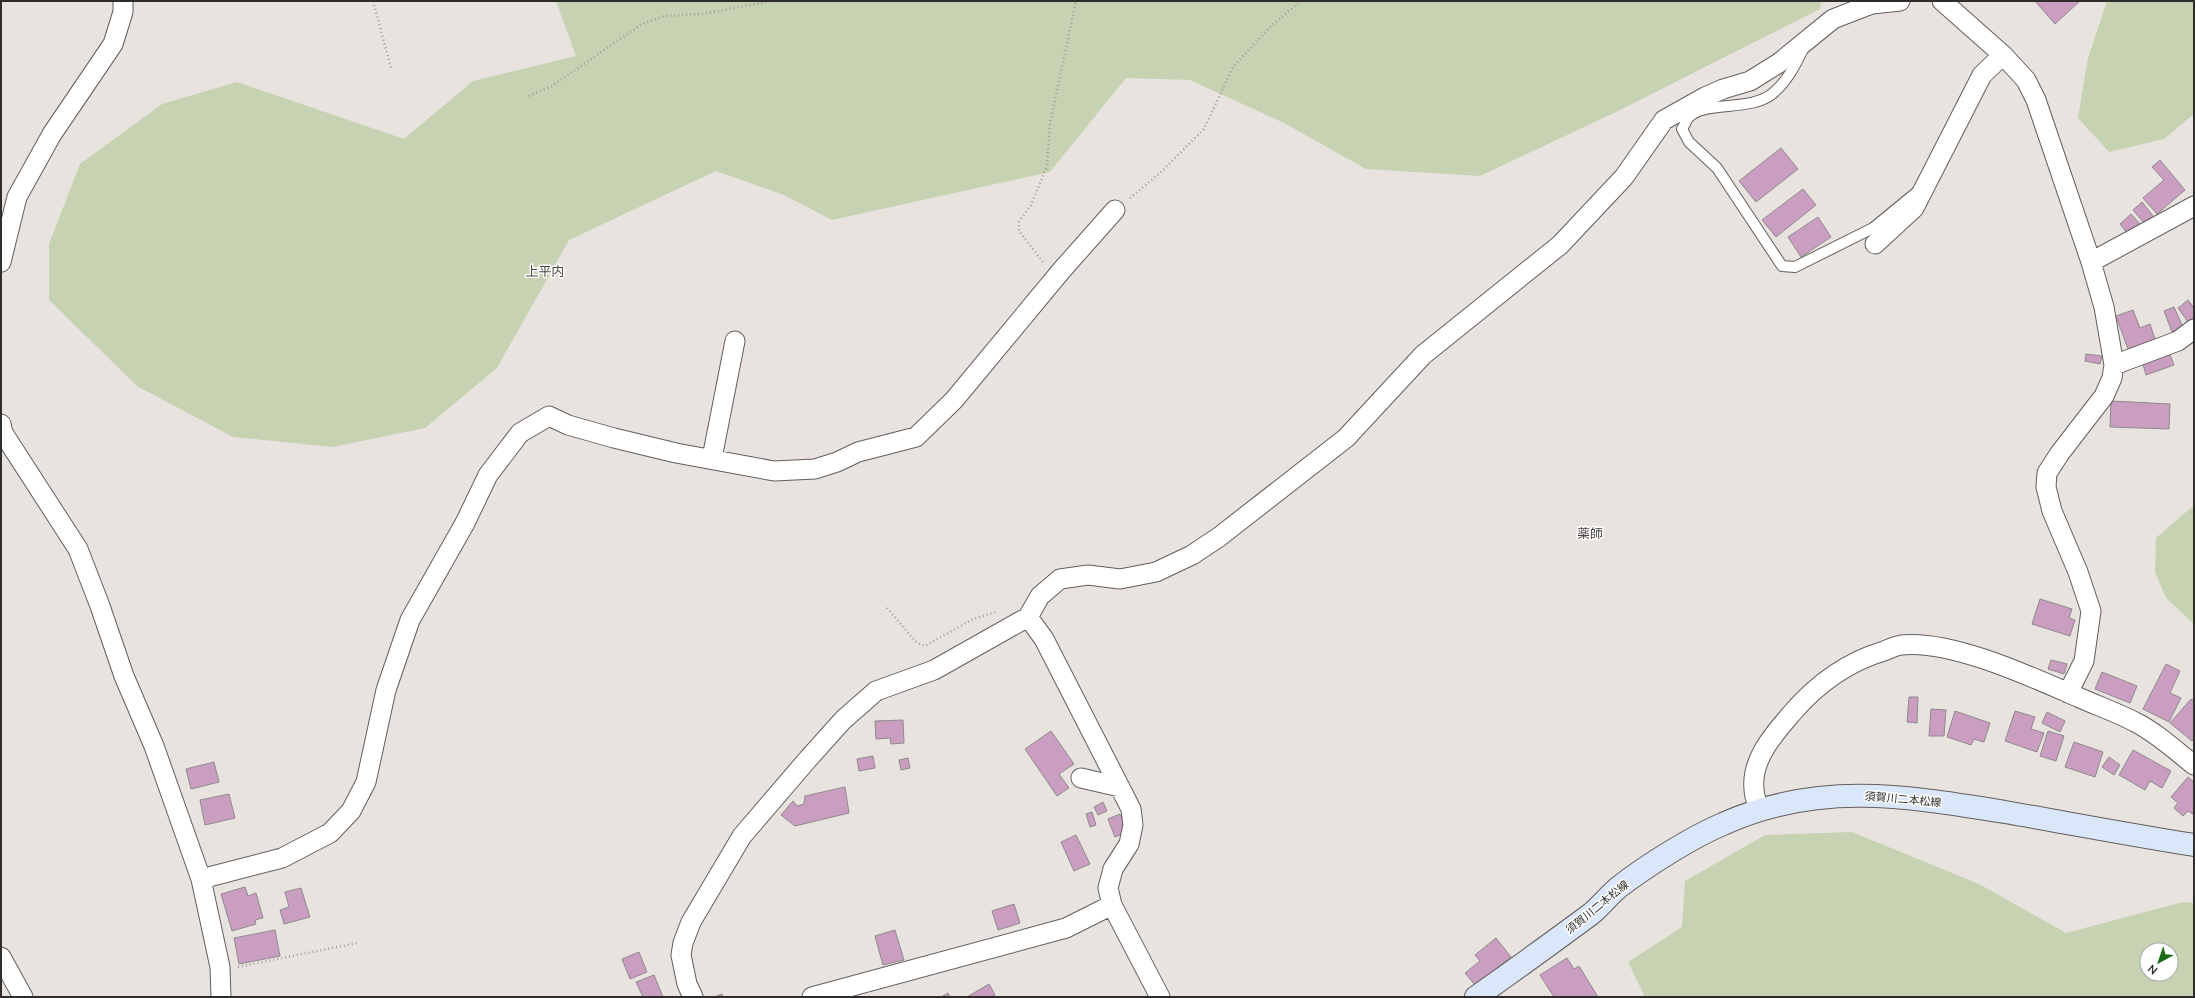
<svg xmlns="http://www.w3.org/2000/svg" width="2195" height="998" viewBox="0 0 2195 998" font-family="'Nunito Sans','Noto Sans JP',sans-serif">
	<rect width="100%" height="100%" fill="#e9e3e0"/>
	<!-- green -->
	<path fill="#c6d2b1" fill-rule="evenodd" d="M556 1H1821L1820 9 1616 112 1480 176 1366 169 1284 123 1190 80 1126 78 1050 172 832 220 784 195 716 171 569 240 497 368 425 428 333 447 233 437 137 386 49 300V244L80 164 162 104 237 82 404 139 473 81 576 56Z
		M2107 1H2194V114L2164 139 2109 152 2078 118 2088 58Z
		M2194 505V624L2166 598 2155 572 2156 538Z
		M1852 832 1979 884 2066 933 2183 902 2194 903V997H1645L1628 962 1682 927 1685 881 1765 835ZM2147 950H2171V974H2147Z"/>
	<!-- building -->
	<path fill="#ca9ec0" stroke="#8f8a8d" d="M2035 1H2080L2055 24Z
		M1781 148 1798 169 1756 202 1739 181Z
		M2160 160 2185 190 2157 214 2143 198 2164 180 2152 167Z
		M1803 189 1816 205 1776 237 1762 220Z
		M2142 202 2154 217 2145 224 2133 210Z
		M2131 214 2140 224 2128 234 2120 224Z
		M1818 217 1831 237 1801 257 1788 237Z
		M2188 300 2194 308V318L2188 322 2178 308Z
		M2174 307 2183 327 2172 332 2164 311Z
		M2133 310 2140 328 2150 324 2155 339 2128 349 2116 316Z
		M2169 352 2174 365 2146 375 2142 361Z
		M2086 354 2102 356 2100 364 2085 361Z
		M2111 401 2170 404 2169 429 2110 427Z
		M2040 599 2072 609 2069 618 2075 620 2070 636 2032 624Z
		M2051 660 2067 664 2064 674 2048 669Z
		M2166 664 2180 671 2170 693 2181 698 2169 722 2143 709Z
		M2102 672 2137 686 2130 703 2095 689Z
		M1909 697H1918L1917 723 1907 722Z
		M2191 699 2194 701V738L2192 741 2170 723Z
		M1931 709 1946 710 1944 736H1929Z
		M1955 711 1990 723 1984 742 1974 739 1971 745 1947 737Z
		M2015 711 2035 717 2031 729 2044 733 2037 752 2005 741Z
		M2047 712 2065 721 2060 732 2042 723Z
		M903 720 904 743 891 744 890 738 876 739 875 721Z
		M1051 731 1074 764 1059 774 1069 788 1057 796 1025 749Z
		M2048 731 2064 736 2056 761 2040 756Z
		M2074 742 2103 752 2095 777 2065 767Z
		M2133 750 2171 771 2162 788 2150 781 2145 790 2119 775Z
		M873 756 875 768 859 771 857 759Z
		M2109 757 2120 765 2114 775 2102 767Z
		M908 758 910 768 901 770 899 760Z
		M214 762 219 782 191 789 186 769Z
		M2188 777 2194 782V815L2188 811 2183 816 2174 808 2178 803 2171 797Z
		M845 787 849 813 795 826 781 815 793 801 797 806 804 804 805 796Z
		M229 794 235 818 205 825 200 800Z
		M1103 802 1107 811 1098 815 1094 807Z
		M1092 812 1096 825 1090 827 1086 814Z
		M1120 814 1127 832 1115 837 1108 819Z
		M1076 835 1090 864 1074 871 1061 842Z
		M245 887 248 896 256 893 263 918 255 920 256 924 232 931 221 894Z
		M301 888 310 917 284 924 280 910 289 907 285 892Z
		M1014 904 1020 923 998 930 992 911Z
		M275 930 280 956 239 964 234 938Z
		M895 930 904 960 883 965 875 936Z
		M1496 938 1511 957 1475 985 1465 973 1480 961 1475 955Z
		M639 952 647 972 630 979 622 959Z
		M1567 958 1574 969 1579 966 1598 997H1554L1540 975Z
		M654 975 663 997H643L636 982Z
		M989 984 995 995 991 997H967Z
		M948 993 950 997H941Z
		M722 994 723 997H714Z"/>
	<g fill="none" stroke-linecap="round" stroke-linejoin="round">
		<defs>
			<path id="lane" d="M1804 47C1796 64 1787 82 1772 94 1749 112 1704 100 1688 118 1686 121 1684 126 1682 129L1689 142 1717 168 1782 266 1795 267 1873 228 1917 192"/>
			<path id="street" d="M1942 1 2003 55 2026 80 2036 100 2091 262 2104 307 2114 365 2112 378 2104 396 2060 453 2047 473 2046 487 2052 511 2078 572 2091 611 2084 661 2068 693
				M1875 244 1914 208 1982 75 2003 55
				M1 262 17 197 52 134 113 44 123 12V1
				M2091 262 2194 206
				M2114 365 2178 341 2194 329
				M1 424 3 433 78 549 100 606 124 676 154 746 201 879 220 967 221 997
				M712 458 735 341
				M1028 617 1040 596 1060 579 1088 575 1120 579 1156 572 1192 555 1219 537 1346 438 1423 355 1560 245 1624 177 1664 120 1705 97 1723 89 1750 81 1779 63 1833 19 1872 4 1900 1
				M1081 778 1120 787
				M1759 809C1757 803 1754 796 1754 789 1751 759 1774 734 1792 713 1817 684 1847 662 1884 651 1889 649 1895 646 1901 645 1951 639 2034 678 2080 698 2098 706 2118 713 2135 722 2157 733 2175 750 2194 765
				M201 879 282 858 330 833 351 811 366 782 386 690 410 620 465 523 488 475 520 433 549 416 568 425 614 438 676 453 774 471 815 469 837 462 858 452 916 437 954 400 1061 271 1115 210
				M1 957 23 997
				M693 997 687 984 681 955 683 943 691 922 742 836 808 759 843 720 876 691 934 670 1028 617 1044 639 1131 809 1133 825 1129 844 1113 869 1108 888 1112 905
				M812 997 1066 928 1112 905 1160 997"/>
			<path id="secondary" d="M1476 997C1515 970 1553 942 1591 914 1601 906 1609 895 1619 887 1646 866 1692 837 1723 824 1818 781 1906 796 2005 812 2068 823 2131 835 2194 845"/>
		</defs>
		<!-- lane casing -->
		<use href="#lane" stroke="#635e5c" stroke-width="12"/>
		<!-- street casing -->
		<use href="#street" stroke="#635e5c" stroke-width="21"/>
		<!-- secondary casing -->
		<use href="#secondary" stroke="#635e5c" stroke-width="24"/>
		<!-- path -->
		<path stroke="#a09c9a" stroke-width="2.5" stroke-dasharray="1 3" stroke-linecap="butt" d="M373 1 391 68
			M529 96 552 86 642 24 664 16 701 14 772 1
			M1130 198 1161 172 1204 129 1233 67 1272 25 1301 1
			M1043 262 1019 231V222L1031 205 1047 166 1050 123 1076 1
			M887 608 917 643 925 646 973 619 996 612
			M238 967 357 943"/>
		<!-- lane -->
		<use href="#lane" stroke="#fff" stroke-width="10"/>
		<!-- street -->
		<use href="#street" stroke="#fff" stroke-width="19"/>
		<!-- secondary -->
		<use href="#secondary" stroke="#dae6fa" stroke-width="22"/>
	</g>
	<g text-anchor="middle" stroke-width="3" stroke-linejoin="round" paint-order="stroke">
		<!-- street labels -->
		<g font-size="11" fill="#2f2d2c" stroke="#fff">
			<text transform="translate(1903 799) rotate(5)" y="4">須賀川二本松線</text>
			<text transform="translate(1597 907) rotate(-39)" y="4">須賀川二本松線</text>
		</g>
		<!-- quarter labels -->
		<g font-size="13" fill="#4a4543" stroke="#fff">
			<text x="545" y="276">上平内</text>
			<text x="1590" y="538">薬師</text>
		</g>
	</g>
	<!-- border -->
	<rect width="2195" height="998" fill="none" stroke="#2f2d2c" stroke-width="4"/>
	<!-- north arrow -->
	<g transform="translate(2159 962) rotate(220)"><circle r="19" fill="#ffffff" stroke="#acabab"/>
	<path d="M0-3L7 15L0 10L-7 15Z" fill="#186d15"/>
	<text y="-6" font-size="11" font-weight="bold" text-anchor="middle" fill="#2f2d2c">N</text>
	</g>
</svg>
